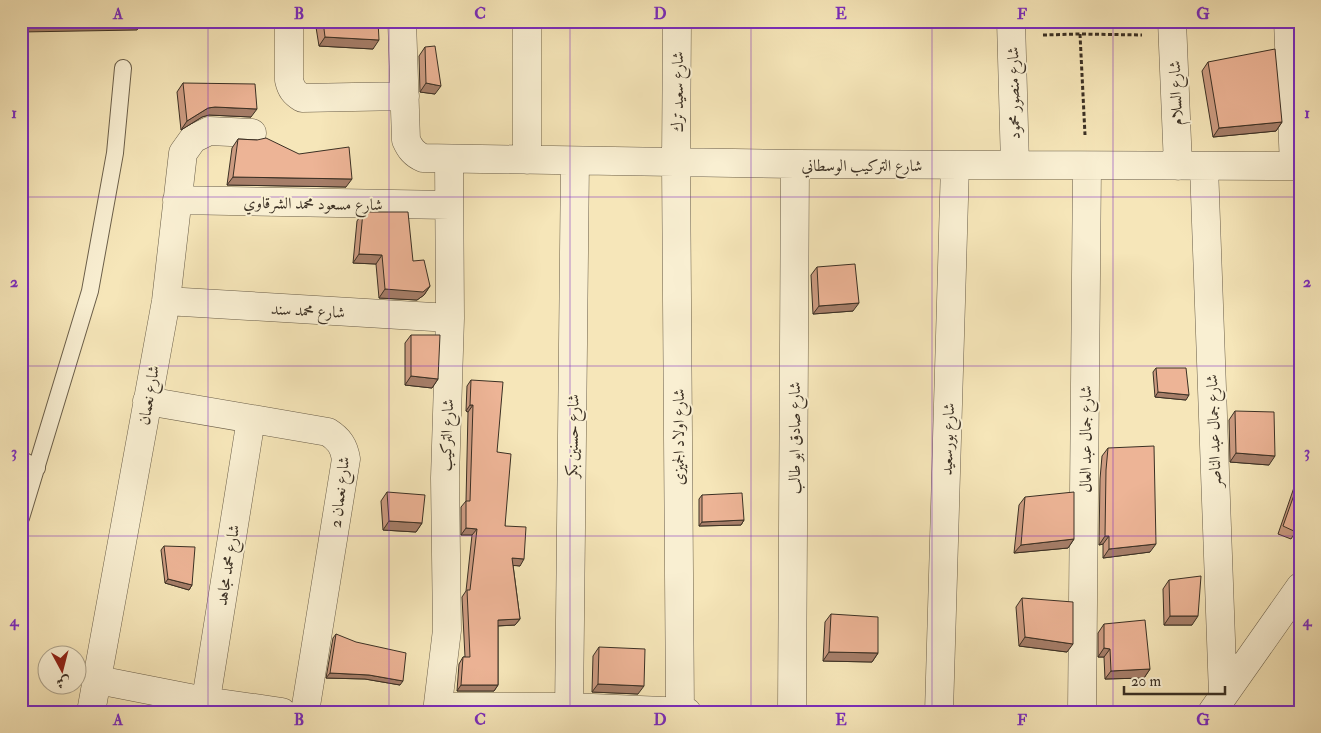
<svg xmlns="http://www.w3.org/2000/svg" width="1321" height="733" viewBox="0 0 1321 733" font-family="'IM FELL Double Pica',Amiri,serif">
	<rect width="100%" height="100%" fill="#f6e6b9"/>
	<filter id="stains"><feTurbulence type="fractalNoise" baseFrequency=".004" numOctaves="4"/><feColorMatrix values="0 0 0 0 .2 0 0 0 0 .09 0 0 0 0 .02 0 0 0 .5 -.17"/></filter>
	<radialGradient id="worn" r=".72"><stop offset=".6" stop-color="#630" stop-opacity="0"/><stop offset="1" stop-color="#630" stop-opacity=".3"/></radialGradient>
	<g fill="none" stroke-linecap="round" stroke-linejoin="round">
		<defs>
			<path id="service" d="M21 459 37 468
				M21 518 90 291 115 153 123 68"/>
			<path id="minor" d="M289 21V80C291 89 294 93 302 98L405 96
				M402 21 406 140C410 149 414 154 423 158L795 164 1300 166
				M677 21 676 162 680 711
				M1011 21 1015 165
				M1172 21 1178 166
				M1288 21 1294 166
				M527 160V21
				M1204 166 1223 695
				M177 200 449 205
				M166 301 450 318
				M147 401 328 432C339 439 344 446 346 459L305 712
				M98 680 205 701 282 712
				M439 707H569L687 712
				M91 712 166 301 183 153 193 139 209 131 252 133
				M204 712 251 419
				M437 712 447 630 445 478 450 318 449 159
				M569 712 575 161
				M792 712 795 164
				M939 712 955 165
				M1082 712 1087 166
				M1212 712 1300 587"/>
		</defs>
		<!-- service casing -->
		<use href="#service" stroke="#6a5e49" stroke-width="18"/>
		<!-- minor casing -->
		<use href="#minor" stroke="#6a5e49" stroke-width="29"/>
		<!-- path -->
		<path stroke="#3b3024" stroke-width="3" stroke-dasharray="4 2.5" stroke-linecap="butt" d="M1080 34 1085 135
			M1043 35 1080 34 1142 35"/>
		<!-- service -->
		<use href="#service" stroke="#f9efd2" stroke-width="16"/>
		<!-- minor -->
		<use href="#minor" stroke="#f9efd2" stroke-width="28"/>
	</g>
	<!-- wall -->
	<path fill="#cc9b81" stroke="#3b3024" d="M315 21H378L373 49 319 46Z
		M425 47 435 94 420 92 419 56Z
		M1208 62 1282 122 1276 131 1213 137 1202 71Z
		M183 83 251 117 209 115 202 117 181 130 177 92Z
		M238 139 257 140 346 187 227 185 232 148Z
		M363 212 413 261 430 286 424 295 417 300 379 298 376 264 353 263 357 221Z
		M817 267 853 311 813 314 811 275Z
		M411 335 438 379 432 388 405 385V343Z
		M1156 368 1186 400 1155 397 1153 372Z
		M471 380 497 452 505 526 520 566 513 565 520 619 515 625 498 626V685L494 691H457L459 664 463 657H465L462 597 466 591 472 535H461V507L466 501 468 412 466 411 467 386Z
		M1235 411 1269 465 1230 462 1229 420Z
		M1108 448 1150 552 1103 558V544L1099 545 1100 479 1102 456Z
		M1300 470V525L1291 539 1278 534Z
		M387 492 422 523 416 532 383 530 381 501Z
		M702 495 744 520 741 525 699 526V499Z
		M1025 497 1074 539 1068 548 1014 553 1019 505Z
		M164 546 192 585 189 590 165 583 161 550Z
		M1169 580 1192 625H1164L1163 589Z
		M1022 598 1067 652 1019 646 1016 607Z
		M831 614 878 653 872 662 823 661 825 622Z
		M1104 624 1150 669 1144 678 1105 679 1104 657H1098V633Z
		M336 634 400 685 365 679 326 678 333 638Z
		M599 647 638 694 592 692 593 656Z"/>
	<!-- shaded-wall -->
	<path fill="#a67e69" stroke="#3b3024" d="M21 21H143L137 30 21 32Z
		M325 37 379 40 373 49 319 46Z
		M426 83 441 86 435 94 420 92Z
		M215 107 257 109 251 117 209 115 202 117 181 130 187 121 208 108Z
		M1282 122 1276 131 1213 137 1219 128Z
		M233 177 352 179 346 187 227 185Z
		M359 254 382 255 376 264 353 263Z
		M430 286 424 295 417 300 379 298 385 289Z
		M859 303 853 311 813 314 819 306Z
		M411 376 438 379 432 388 405 385Z
		M1158 392 1189 395 1186 400 1155 397Z
		M470 405H473L468 412 466 411Z
		M1236 453 1275 456 1269 465 1230 462Z
		M744 520 741 525 699 526 702 522Z
		M389 521 422 523 416 532 383 530Z
		M466 528 477 529 472 535H461Z
		M1105 536H1109L1103 544 1099 545Z
		M1074 539 1068 548 1014 553 1021 545Z
		M1156 544 1150 552 1103 558 1109 549Z
		M512 558 524 559 520 566 508 565Z
		M168 579 192 585 189 590 165 583Z
		M1170 616H1198L1192 625H1164Z
		M520 619 515 625 494 626 498 620Z
		M1025 637 1073 644 1067 652 1019 646Z
		M1104 648 1110 649 1104 657H1098Z
		M829 652 878 653 872 662 823 661Z
		M1150 669 1144 678 1105 679 1111 671Z
		M330 673 369 675 403 681 400 685 365 679 326 678Z
		M598 684 644 686 638 694 592 692Z
		M461 685H498L494 691H457Z"/>
	<!-- building -->
	<path fill="#edb496" stroke="#3b3024" d="M323 21H378L379 40 325 37Z
		M435 46 441 86 426 83 425 47Z
		M1275 49 1282 122 1219 128 1208 62Z
		M183 83 255 84 257 109 215 107 208 108 187 121Z
		M266 138 299 154 349 147 352 179 233 177 238 139 257 140Z
		M363 212H408L413 261 424 260 430 286 423 292 385 289 382 255 359 254Z
		M855 264 859 303 819 306 817 267Z
		M411 335H440L438 379 411 376Z
		M1156 368H1186L1189 395 1158 392Z
		M471 380 503 382 497 452 511 454 505 526 526 527 524 559 512 558 520 619 498 620V685H461L463 657H470L467 590H470L477 529 466 528V501H470L473 405H470Z
		M1235 411 1274 412 1275 456 1236 453Z
		M1154 446 1156 544 1109 549V536H1105L1106 470 1108 448Z
		M1300 478V525L1296 532 1283 526Z
		M387 492 425 495 422 523 389 521Z
		M1074 492V539L1021 545 1025 497Z
		M742 493 744 520 702 522V495Z
		M164 546 195 547 192 585 168 579Z
		M1201 576 1198 616H1170L1169 580Z
		M1022 598 1073 602V644L1025 637Z
		M831 614 878 617V653L829 652Z
		M1145 620 1150 669 1111 671 1110 649 1104 648V624Z
		M336 634 356 642 406 653 403 681 369 675 330 673Z
		M599 647 645 649 644 686 598 684Z"/>
	<!-- grid -->
	<path fill="none" stroke="#7b2cbf" stroke-width="1" stroke-opacity="0.55" d="M208 21V712M389 21V712M570 21V712M751 21V712M932 21V712M1113 21V712M21 197H1300M21 366H1300M21 536H1300"/>
	<g text-anchor="middle" stroke-width="4" stroke-linejoin="round" paint-order="stroke">
		<!-- street labels -->
		<g font-size="16" fill="#3b3024" stroke="#f9efd2">
			<text transform="translate(677 92) rotate(-90)" y="6">شارع سعيد ترك</text>
			<text transform="translate(1013 93) rotate(-91)" y="6">شارع منصور محمود</text>
			<text transform="translate(1175 93) rotate(-92)" y="6">شارع السلام</text>
			<text x="862" y="171">شارع التركيب الوسطاني</text>
			<text transform="translate(313 203) rotate(1)" y="6">شارع مسعود محمد الشرقاوي</text>
			<text transform="translate(308 310) rotate(3)" y="6">شارع محمد سند</text>
			<text transform="translate(148 395) rotate(-80)" y="6">شارع نعمان</text>
			<text transform="translate(1213 431) rotate(-92)" y="6">شارع جمال عبد الناصر</text>
			<text transform="translate(446 435) rotate(-88)" y="6">شارع التركيب</text>
			<text transform="translate(572 436) rotate(-89)" y="6">شارع حسنين بكر</text>
			<text transform="translate(678 437) rotate(-90)" y="6">شارع اولاد الجميزى</text>
			<text transform="translate(794 438) rotate(-90)" y="6">شارع صادق ابو طالب</text>
			<text transform="translate(947 439) rotate(-88)" y="6">شارع بورسعيد</text>
			<text transform="translate(1085 439) rotate(-90)" y="6">شارع جمال عبد العال</text>
			<text transform="translate(339 492) rotate(-83)" y="6">شارع نعمان 2</text>
			<text transform="translate(227 565) rotate(-81)" y="6">شارع محمد مجاهد</text>
		</g>
	</g>
	<!-- margin -->
	<rect width="1321" height="733" fill="none" stroke="#f6e6b9" stroke-width="55"/>
	<!-- north arrow -->
	<g transform="translate(62 670) rotate(173)"><circle r="24" fill="#f9efd2" stroke="#ada38c"/>
	<path d="M0-4L9 19L0 12L-9 19Z" fill="#8f2418"/>
	<text y="-8" font-size="14" font-weight="bold" text-anchor="middle" fill="#3b3024">ش</text>
	</g>
	<!-- scale -->
	<path d="M1124 686v8h101v-8" fill="none" stroke="#3b3024" stroke-width="2.5"/>
	<text x="1131" y="686" font-size="15" fill="#3b3024" stroke="#f9efd2" stroke-width="4" paint-order="stroke">20 m</text>
	<rect x="28" y="28" width="1266" height="678" fill="none" stroke="#7b2cbf" stroke-width="2"/>
	<g font-size="16" text-anchor="middle" font-weight="bold" fill="#7b2cbf">
		<text x="118" y="19">A</text>
		<text x="299" y="19">B</text>
		<text x="480" y="19">C</text>
		<text x="660" y="19">D</text>
		<text x="841" y="19">E</text>
		<text x="1022" y="19">F</text>
		<text x="1203" y="19">G</text>
		<text x="14" y="118">1</text>
		<text x="1307" y="118">1</text>
		<text x="14" y="287">2</text>
		<text x="1307" y="287">2</text>
		<text x="14" y="457">3</text>
		<text x="1307" y="457">3</text>
		<text x="14" y="626">4</text>
		<text x="1307" y="626">4</text>
		<text x="118" y="725">A</text>
		<text x="299" y="725">B</text>
		<text x="480" y="725">C</text>
		<text x="660" y="725">D</text>
		<text x="841" y="725">E</text>
		<text x="1022" y="725">F</text>
		<text x="1203" y="725">G</text>
	</g>
	<rect width="100%" height="100%" filter="url(#stains)"/>
	<rect width="100%" height="100%" fill="url(#worn)"/>
</svg>
